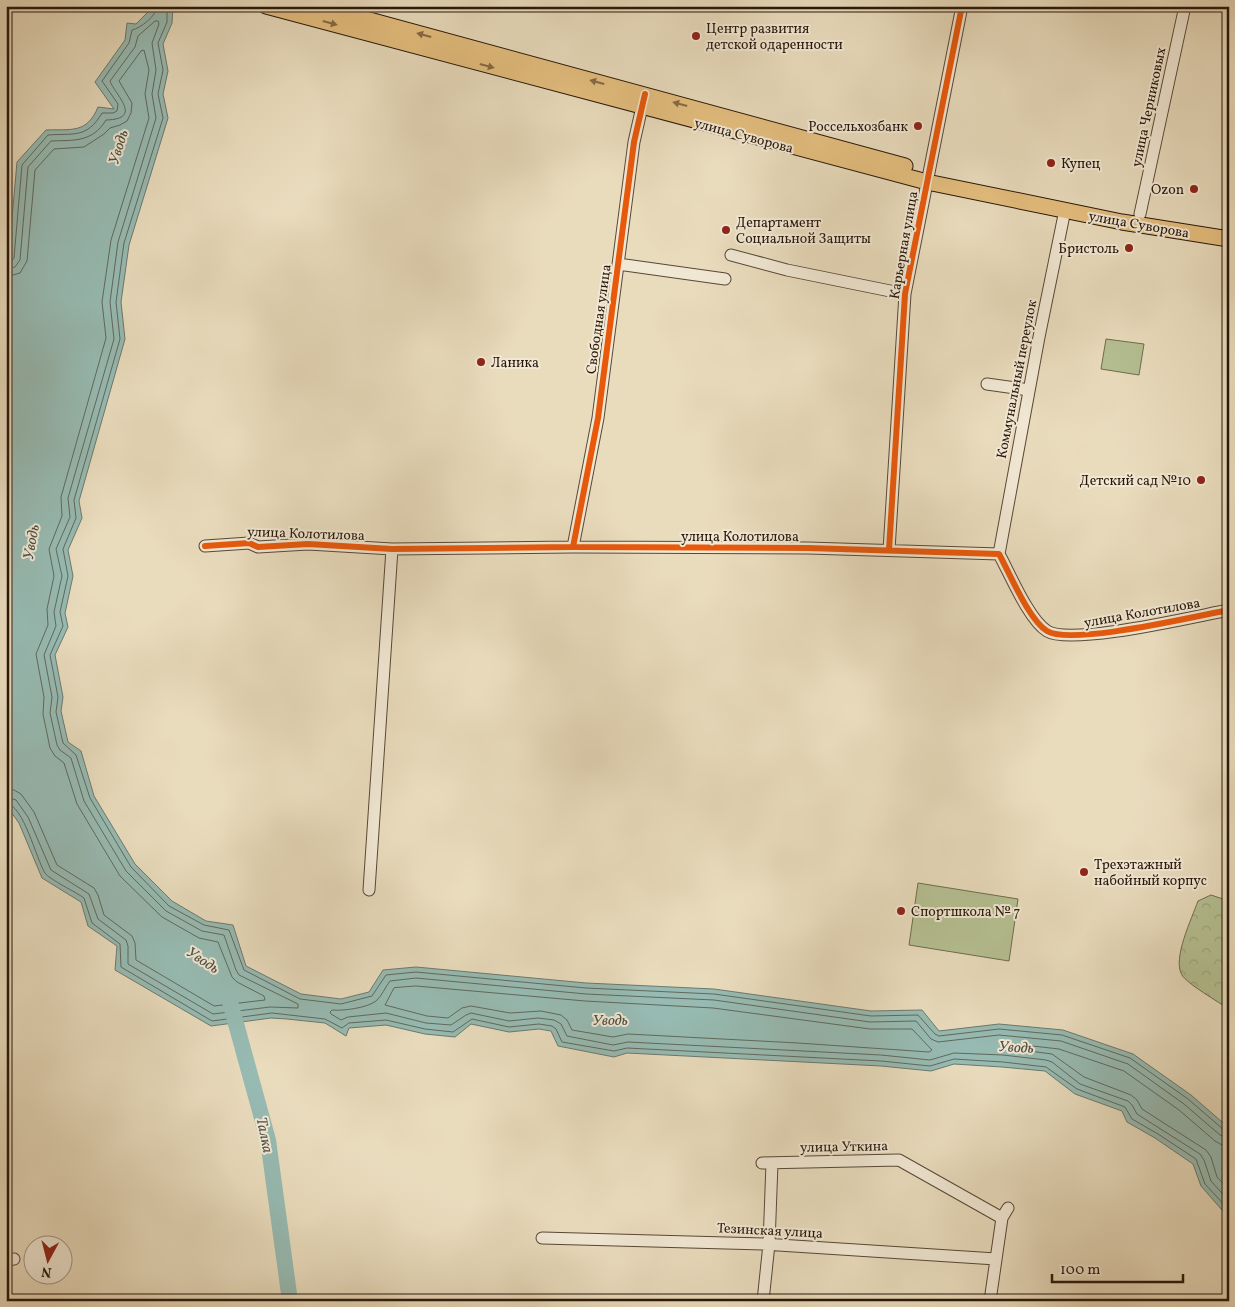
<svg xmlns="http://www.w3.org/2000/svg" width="1235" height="1307" viewBox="0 0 1235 1307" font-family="Vollkorn,serif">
	<defs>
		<pattern id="forest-crowns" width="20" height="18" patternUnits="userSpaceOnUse" patternTransform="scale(1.25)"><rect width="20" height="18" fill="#b5c092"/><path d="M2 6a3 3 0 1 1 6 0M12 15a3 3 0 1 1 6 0" fill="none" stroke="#9ca47d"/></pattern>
	</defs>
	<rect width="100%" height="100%" fill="#e9dcbd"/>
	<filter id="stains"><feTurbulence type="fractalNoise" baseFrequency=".004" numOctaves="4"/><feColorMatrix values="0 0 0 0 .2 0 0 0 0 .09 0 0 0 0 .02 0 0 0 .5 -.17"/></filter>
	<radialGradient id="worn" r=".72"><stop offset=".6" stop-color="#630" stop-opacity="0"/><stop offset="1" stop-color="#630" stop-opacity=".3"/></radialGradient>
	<!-- forest -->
	<path fill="url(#forest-crowns)" stroke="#6e6c4e" d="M1211 895 1229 901V1009C1220 1003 1186 983 1182 975 1172 959 1192 918 1198 901Z"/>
	<!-- pitch -->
	<path fill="#b5c092" stroke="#6e6c4e" d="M1106 339 1144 344 1139 375 1101 369Z
		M918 883 1018 899 1009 961 909 945Z"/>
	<!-- water -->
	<path fill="#97bbb3" stroke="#6b796f" d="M154 6H173L172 23 163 44 168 71 163 94 168 118 129 245 121 302 125 339 79 501 82 518 68 550 73 576 65 613 68 627 55 655 63 697 61 711 68 742 81 751 94 796 135 864 172 901 206 921 233 925 246 966 301 994 341 999 369 992 383 970 416 967 586 983 714 989 871 1011 922 1010 939 1031 999 1024 1063 1030 1133 1054 1191 1095 1229 1128V1218L1201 1186 1193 1164 1155 1138 1127 1122 1122 1111 1075 1094 1045 1071 1002 1067 954 1064 931 1071 881 1066 627 1053 614 1057 558 1046 551 1031 539 1029 509 1032 471 1024 455 1037 425 1034 386 1025 349 1028 346 1036 325 1023 287 1019 271 1018 211 1026 115 970 117 946 88 926 81 902 42 878 19 823 6 805V286L17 162 46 130C71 129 87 134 98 107L114 109 95 82 125 40 127 23 136 24Z"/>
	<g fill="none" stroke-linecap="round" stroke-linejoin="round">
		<!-- shore -->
		<path stroke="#60695e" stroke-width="1" d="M167 6V22L158 43 163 70 158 94 163 118 124 243 116 302 120 339 74 500 76 518 63 549 68 576 60 612 63 626 50 655 58 697 56 712 63 743 76 755 90 798 131 867 169 906 204 925 229 930 244 970 300 999 341 1004 372 996 386 975 416 972 586 988 714 994 871 1016 918 1015 935 1034 939 1036 999 1029 1062 1035 1130 1058 1188 1099 1224 1130 1229 1131
			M6 263 11 262 14 258 22 165 48 135C73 133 87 139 102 113H113L117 111 118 104 102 81 129 43 132 30C141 28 156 16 158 6
			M6 269 15 267 20 260 28 167 51 141C73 140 92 143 106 120 144 119 115 95 110 81L135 47 138 36 155 21H158L159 24 152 43 156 70 152 94 156 118 118 242 110 302 114 339 68 498 70 517 56 549 62 576 54 612 56 626 44 655 52 697 50 713 57 745 60 750 71 758 84 801 126 871 166 911 202 931 224 935 236 970 239 975 298 1004V1008L270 1007 213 1014 128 964V946L126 940 98 919 89 894 51 870 28 817 16 800 6 797
			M6 277 20 273 27 261 35 170 54 149 84 147 104 134 110 128 120 125 127 121 131 113 132 103 119 81 141 51 144 50 149 70 145 94 149 118 111 240 102 302 106 338 61 497 62 516 49 549 54 576 47 609 48 625 36 654 44 697 43 714 50 748 55 756 64 763 77 804 120 876 162 917 199 938 218 942 232 977 237 982 264 996 265 1000 214 1006 136 960 135 943 132 936 104 915 98 895 94 888 57 865 34 812 21 794 14 790 6 789
			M6 803C24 805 36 859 45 873 50 880 76 892 84 898L92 923 120 944 121 967 212 1021 272 1013 325 1019 342 1028 349 1023 386 1020 425 1029 453 1032 472 1019 509 1027 539 1024 552 1026 556 1029 562 1042 614 1051 627 1048 881 1061 930 1066 954 1059 1003 1062 1046 1067 1077 1089 1125 1107 1132 1119 1158 1134 1196 1159 1205 1184 1229 1210
			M416 986 585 1001 713 1008 870 1029H912L932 1050 929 1052 798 1043 628 1034 613 1037 572 1030 567 1020 561 1015 541 1011 510 1013 471 1006 462 1008 448 1018 427 1016 385 1005 394 988Z
			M1229 1138 1220 1135 1184 1104 1128 1064 1061 1041 999 1035 938 1042 931 1039 916 1021 870 1022 714 1000 586 994 416 978 390 981C385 987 382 996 376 1001 367 1008 343 1011 332 1010L330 1012 331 1014 341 1020 348 1017 386 1013 426 1023 451 1025 466 1015 471 1013 509 1021 538 1018 554 1020 561 1024 567 1036 613 1045 628 1042 881 1055 930 1060 954 1053 1003 1055 1046 1060 1052 1062 1080 1084 1128 1101 1132 1105 1137 1114 1200 1154 1204 1160 1211 1181 1229 1201
			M1229 1145H1222L1215 1141 1179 1110 1124 1071 1059 1049 1015 1044 1012 1046 1014 1049 1052 1054 1084 1077 1131 1095 1137 1100 1142 1109 1206 1150 1211 1157 1217 1177 1229 1190"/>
		<!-- river -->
		<path stroke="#97bbb3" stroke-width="16" d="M230 1002 268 1140 290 1301"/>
		<defs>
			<path id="minor" d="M1140 214 1185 6
				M731 255 787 270 905 294
				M618 264 725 279
				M987 384 1029 390
				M205 546 249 543 258 547 308 544 392 549 573 547 808 548 999 554C1010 574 1029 620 1047 631 1071 646 1196 616 1229 610
				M573 547 598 418 634 142 644 98
				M889 550 905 294 962 6
				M999 554 1039 337 1065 210
				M369 890 392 549
				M762 1163 899 1160 1002 1218
				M542 1238 763 1244 996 1259
				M6 1260 14 1259
				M763 1301 769 1244 772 1163
				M990 1301 1002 1218 1008 1208"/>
			<path id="major" d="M266 6 927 182 1122 222 1229 239
				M318 6 905 166"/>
		</defs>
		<!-- minor casing -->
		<use href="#minor" stroke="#584837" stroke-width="13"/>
		<!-- major casing -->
		<use href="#major" stroke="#28170a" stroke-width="17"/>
		<!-- minor -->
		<use href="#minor" stroke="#f1e8d4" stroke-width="11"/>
		<!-- major -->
		<use href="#major" stroke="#e4be7e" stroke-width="15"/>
		<defs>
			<path id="cycleway" d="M205 546 249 543 258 547 308 544 392 549 573 547 808 548 999 554C1010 574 1029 620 1047 631 1071 646 1196 616 1229 610
				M573 547 598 418 634 142 645 94
				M889 550 905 294 962 6"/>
		</defs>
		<!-- cycleway casing -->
		<use href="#cycleway" stroke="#f1e8d4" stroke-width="9"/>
		<!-- cycleway -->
		<use href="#cycleway" stroke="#e8590c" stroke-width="6"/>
	</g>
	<!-- one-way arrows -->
	<defs><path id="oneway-solid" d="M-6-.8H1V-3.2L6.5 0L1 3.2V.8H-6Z" transform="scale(1.25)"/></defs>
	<g fill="#866a44">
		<use href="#oneway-solid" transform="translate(330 23) rotate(15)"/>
		<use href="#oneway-solid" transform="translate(424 35) rotate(-165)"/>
		<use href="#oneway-solid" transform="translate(487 66) rotate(15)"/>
		<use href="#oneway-solid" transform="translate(597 82) rotate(-165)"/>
		<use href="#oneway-solid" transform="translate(680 104) rotate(-165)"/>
	</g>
	<!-- markers -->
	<g fill="#8f2418" stroke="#f1e8d4" stroke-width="2">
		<circle cx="696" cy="36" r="5"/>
		<circle cx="918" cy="126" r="5"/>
		<circle cx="1051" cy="163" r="5"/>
		<circle cx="1194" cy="189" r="5"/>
		<circle cx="726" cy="230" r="5"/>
		<circle cx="1129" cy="248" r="5"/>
		<circle cx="481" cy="362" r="5"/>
		<circle cx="1201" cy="480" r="5"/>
		<circle cx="1084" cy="872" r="5"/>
		<circle cx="901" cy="911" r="5"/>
	</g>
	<g text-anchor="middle" stroke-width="4" stroke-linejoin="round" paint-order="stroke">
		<!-- poi labels -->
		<g font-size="14" fill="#28170a" stroke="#f1e8d4" text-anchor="start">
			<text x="706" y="33">Центр развития<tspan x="706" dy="16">детской одаренности</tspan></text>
			<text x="908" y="131" text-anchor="end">Россельхозбанк</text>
			<text x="1061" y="168">Купец</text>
			<text x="1184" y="194" text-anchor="end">Ozon</text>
			<text x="736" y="227">Департамент<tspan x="736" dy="16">Социальной Защиты</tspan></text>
			<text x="1119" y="253" text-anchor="end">Бристоль</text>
			<text x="491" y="367">Ланика</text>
			<text x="1191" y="485" text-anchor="end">Детский сад №10</text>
			<text x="1094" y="869">Трехэтажный<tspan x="1094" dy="16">набойный корпус</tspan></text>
			<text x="911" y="916">Спортшкола № 7</text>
		</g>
		<!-- street labels -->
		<g font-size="14" fill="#28170a" stroke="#f1e8d4">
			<text transform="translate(1148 107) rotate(-78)" y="5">улица Черниковых</text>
			<text transform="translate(744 135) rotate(15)" y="5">улица Суворова</text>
			<text transform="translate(1139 224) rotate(10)" y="5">улица Суворова</text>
			<text transform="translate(903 245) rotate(-80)" y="5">Карьерная улица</text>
			<text transform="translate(598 319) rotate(-82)" y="5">Свободная улица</text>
			<text transform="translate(1016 379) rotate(-79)" y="5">Коммунальный переулок</text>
			<text transform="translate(306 533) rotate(2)" y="5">улица Колотилова</text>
			<text x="740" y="541">улица Колотилова</text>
			<text transform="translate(1142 612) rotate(-10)" y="5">улица Колотилова</text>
			<text transform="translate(844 1146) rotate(-1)" y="5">улица Уткина</text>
			<text transform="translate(770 1230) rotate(3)" y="5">Тезинская улица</text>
		</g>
		<!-- water labels -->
		<g font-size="15" font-style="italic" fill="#4f5045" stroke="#f1e8d4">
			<text transform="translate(118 147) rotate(-73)" y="5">Уводь</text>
			<text transform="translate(31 542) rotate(-80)" y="5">Уводь</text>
			<text transform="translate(203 960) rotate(33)" y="5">Уводь</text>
			<text x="610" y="1025">Уводь</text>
			<text transform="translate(1016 1047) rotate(3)" y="5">Уводь</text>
			<text transform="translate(265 1135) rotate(78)" y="5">Талка</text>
		</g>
	</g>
	<!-- margin -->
	<rect width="1235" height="1307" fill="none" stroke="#e9dcbd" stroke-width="25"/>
	<rect x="8" y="8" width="1220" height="1292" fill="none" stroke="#28170a" stroke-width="2.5"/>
	<rect x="12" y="12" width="1210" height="1282" fill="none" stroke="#28170a"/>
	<!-- north arrow -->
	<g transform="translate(48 1260) rotate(187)"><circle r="24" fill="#f1e8d4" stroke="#a19483"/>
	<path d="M0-4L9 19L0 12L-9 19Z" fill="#8f2418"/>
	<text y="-8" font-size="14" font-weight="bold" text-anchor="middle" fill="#28170a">N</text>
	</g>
	<!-- scale -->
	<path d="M1052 1274v8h131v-8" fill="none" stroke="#28170a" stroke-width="2.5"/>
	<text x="1060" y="1274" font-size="15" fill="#28170a" stroke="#f1e8d4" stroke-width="4" paint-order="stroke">100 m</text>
	<rect width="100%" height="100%" filter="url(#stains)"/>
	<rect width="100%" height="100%" fill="url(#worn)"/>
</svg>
